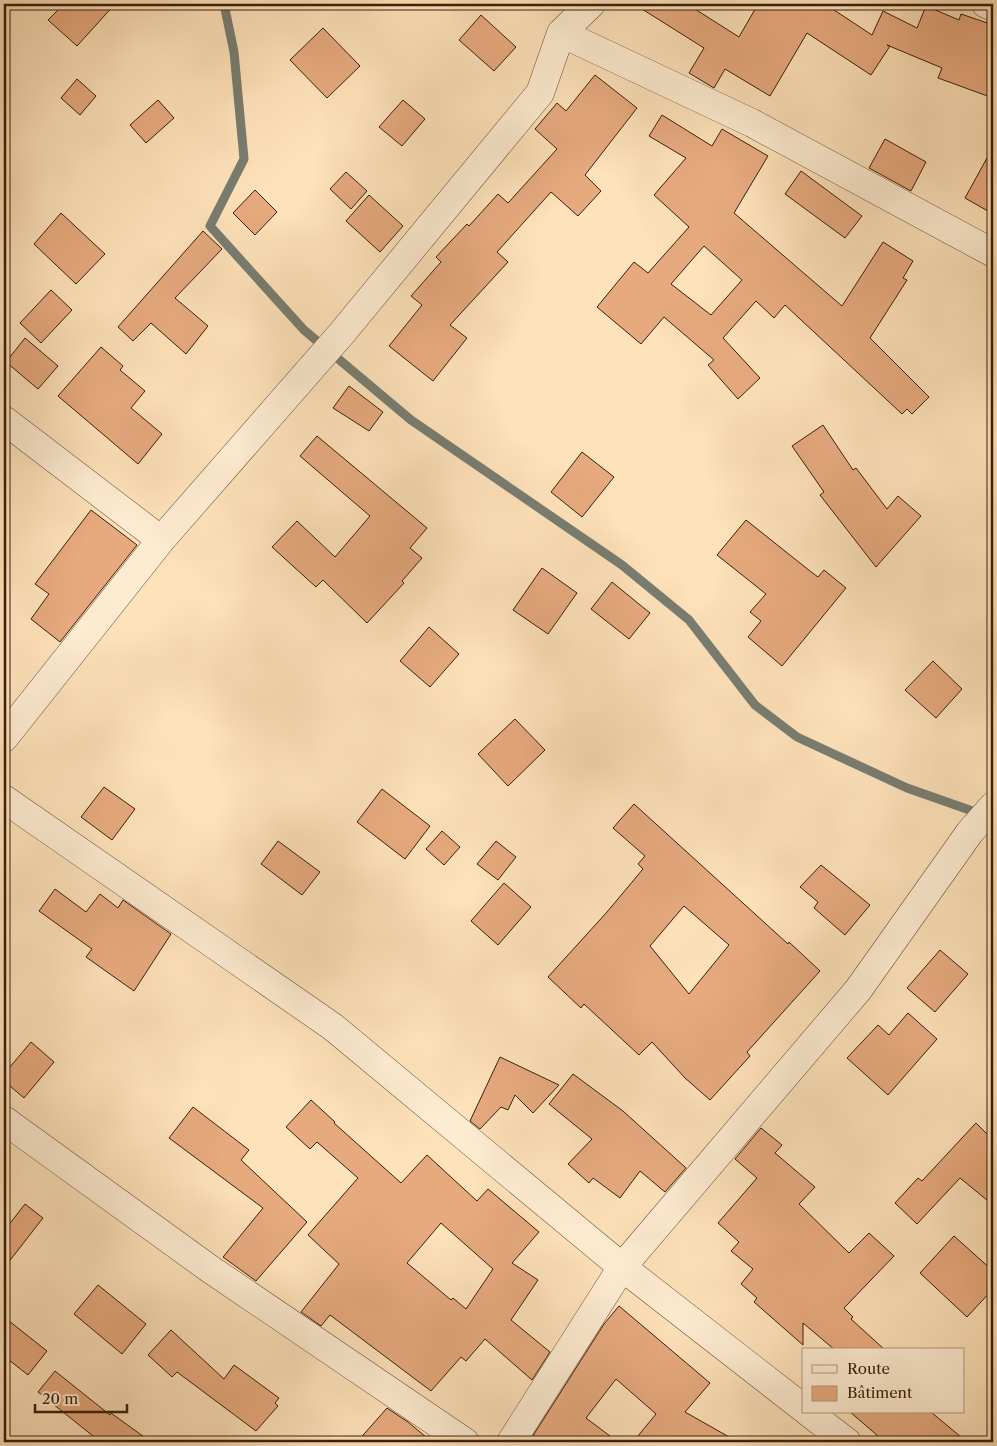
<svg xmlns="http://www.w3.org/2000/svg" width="997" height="1446" viewBox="0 0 997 1446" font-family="'Libre Caslon Text',serif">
	<rect width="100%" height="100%" fill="#fee2ba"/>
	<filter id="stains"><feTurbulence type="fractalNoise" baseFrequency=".004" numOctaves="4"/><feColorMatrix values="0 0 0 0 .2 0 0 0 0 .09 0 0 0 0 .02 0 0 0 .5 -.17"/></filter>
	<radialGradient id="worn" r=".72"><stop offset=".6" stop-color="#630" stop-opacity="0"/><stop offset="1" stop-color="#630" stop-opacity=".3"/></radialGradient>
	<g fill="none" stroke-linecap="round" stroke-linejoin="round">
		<!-- stream -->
		<path stroke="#787d71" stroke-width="9" d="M224 4 234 52 244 159 210 226 304 330 411 420 622 565 689 620 755 705 797 737 907 788 981 814"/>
	</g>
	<!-- building -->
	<path fill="#e7aa7f" stroke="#3b1e0a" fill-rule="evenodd" d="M64 4H115L77 46 48 20Z
		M634 4H687L739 37 758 4H825L872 35 883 11 917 28 926 6 959 20 961 14 993 25V98L938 78 942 68 887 45 890 46 871 75 807 33 770 96 725 69 714 88 689 73 704 48Z
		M481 15 516 47 494 71 459 40Z
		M323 28 360 66 327 98 290 60Z
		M595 75 637 108 585 175 601 191 578 216 551 192 497 252 508 262 450 325 467 338 433 381 389 346 422 305 411 296 441 262 436 257 467 224 469 226 498 194 508 203 557 149 535 129 557 103 566 111Z
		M77 79 96 96 80 115 61 98Z
		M158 100 174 118 146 143 130 125Z
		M403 100 425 119 402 146 379 127Z
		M662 115 712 146 722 129 768 156 734 213 842 306 883 242 913 261 903 278 907 280 870 338 929 397 912 414 907 409 902 414 785 305 774 318 756 301 723 338 760 378 738 399 708 365 714 360 664 317 641 344 597 307 634 262 648 273 689 227 654 195 686 158 649 136ZM704 246 742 280 711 315 671 284Z
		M885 139 926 162 911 191 869 168Z
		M993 147V214L965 198Z
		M801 171 862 216 845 238 785 194Z
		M346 172 367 191 351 209 330 189Z
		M255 190 277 212 255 235 233 213Z
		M369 195 403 226 380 252 346 221Z
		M61 213 105 254 76 284 34 244Z
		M203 231 222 249 175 298 208 326 186 354 151 323 133 341 118 327Z
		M51 290 72 310 41 343 20 323Z
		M25 338 58 366 38 389 6 362Z
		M101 347 123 366 120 370 145 391 131 408 162 434 138 464 58 396Z
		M349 386 383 412 369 431 333 408Z
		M823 425 853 470 856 468 887 509 898 496 921 516 876 567 820 495 824 492 792 446Z
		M317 436 427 528 410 548 422 558 402 581 404 583 367 623 323 580 316 587 272 547 297 521 335 557 370 516 300 456Z
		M582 452 614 477 582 517 551 492Z
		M91 510 137 545 60 642 31 619 49 594 35 584Z
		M746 520 810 571 818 577 824 570 846 588 782 666 748 637 761 621 750 612 766 594 717 555Z
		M542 568 577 593 548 634 513 610Z
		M612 582 650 613 629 639 591 609Z
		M429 627 459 654 430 687 400 661Z
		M933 661 962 689 936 718 905 690Z
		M515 719 545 750 508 786 478 754Z
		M104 787 135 809 112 840 81 817Z
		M382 789 430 826 405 859 357 822Z
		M634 804 788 944 789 942 820 971 747 1052 750 1056 710 1100 685 1078 652 1042 639 1055 584 1004 581 1008 548 977 607 912 643 869 638 864 645 856 613 828ZM684 906 729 945 689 994 650 946Z
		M442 831 460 847 444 865 426 849Z
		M278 841 320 872 302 895 261 864Z
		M496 841 516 857 498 880 477 864Z
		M821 865 870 905 845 935 814 908 818 902 800 887Z
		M504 883 531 907 498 945 471 921Z
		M55 889 86 912 100 894 118 908 123 900 171 934 134 991 86 957 92 949 39 911Z
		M940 950 968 974 935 1012 907 988Z
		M908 1013 937 1039 888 1095 847 1058 878 1025 889 1035Z
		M31 1042 54 1062 24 1098 4 1081V1074Z
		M500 1057 559 1085 533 1113 515 1095 508 1110 501 1107 480 1129 470 1121Z
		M573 1074 623 1111 686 1168 665 1192 640 1171 620 1198 593 1178 589 1183 568 1164 592 1139 549 1104Z
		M311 1100 335 1122 334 1123 401 1183 427 1155 477 1201 488 1189 539 1232 512 1263 538 1280 511 1320 550 1352 532 1380 485 1339 466 1361 461 1357 431 1391 330 1315 321 1326 301 1312 339 1264 308 1235 358 1178 317 1142 310 1149 286 1127ZM441 1223 493 1269 466 1309 453 1298 451 1300 407 1263Z
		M193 1107 249 1150 241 1160 307 1222 256 1281 223 1257 263 1208 169 1138Z
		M976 1123 993 1140V1205L960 1178 917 1224 895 1203 918 1178 922 1181Z
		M761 1128 782 1145 775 1153 815 1187 799 1204 849 1253 869 1233 894 1256 844 1308 853 1317 851 1319 885 1350H835L803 1323V1345L754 1302 757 1298 741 1284 753 1269 731 1251 739 1242 718 1223 757 1178 735 1159Z
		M25 1204 43 1218 4 1268V1231Z
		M954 1236 993 1271V1289L967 1317 920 1273Z
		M98 1285 146 1324 122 1354 74 1314Z
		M619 1306 710 1383 685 1412 738 1442H633L656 1414 616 1379 586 1418 618 1442H529L604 1324Z
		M4 1317 47 1351 28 1375 4 1356Z
		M171 1330 224 1379 234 1365 279 1398 275 1403 278 1406 256 1431 177 1372 172 1377 148 1355Z
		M55 1371 110 1415 111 1413 151 1442H89L93 1436 38 1392Z
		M387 1408 408 1422 432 1442H357Z
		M850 1412H931L967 1442H885Z"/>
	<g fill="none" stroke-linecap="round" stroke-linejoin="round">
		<defs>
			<path id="street" d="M986 4 993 7
				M561 33 752 123 993 253
				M4 420 161 540
				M4 738 161 540 342 333 540 93 561 33 591 4
				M4 799 333 1027 622 1267 803 1408
				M4 1120 210 1269 465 1442
				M808 1412 847 1442
				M511 1442 622 1267 858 990 970 832 993 806"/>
		</defs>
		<!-- street casing -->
		<use href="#street" stroke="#6c4f36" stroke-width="29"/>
		<!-- street -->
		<use href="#street" stroke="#feecd2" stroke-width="28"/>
	</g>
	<!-- margin -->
	<rect width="997" height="1446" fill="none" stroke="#fee2ba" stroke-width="20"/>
	<rect x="5" y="5" width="987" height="1436" fill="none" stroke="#3b1e0a" stroke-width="2.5"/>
	<rect x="10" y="10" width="977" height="1426" fill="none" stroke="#3b1e0a"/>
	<!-- legend -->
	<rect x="802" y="1348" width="162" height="65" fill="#feecd2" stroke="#b09a82"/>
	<rect x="812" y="1365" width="25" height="8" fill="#feecd2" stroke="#b09a82"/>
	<text x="847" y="1374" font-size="15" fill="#3b1e0a">Route</text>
	<rect x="812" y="1386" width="25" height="15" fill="#e7aa7f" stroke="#b09a82"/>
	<text x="847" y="1398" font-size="15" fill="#3b1e0a">Bâtiment</text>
	<!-- scale -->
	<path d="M35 1404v8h92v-8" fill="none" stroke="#3b1e0a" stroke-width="2.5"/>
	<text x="42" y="1404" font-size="15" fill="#3b1e0a" stroke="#feecd2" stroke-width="4" paint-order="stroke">20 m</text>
	<rect width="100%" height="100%" filter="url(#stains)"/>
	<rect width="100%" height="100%" fill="url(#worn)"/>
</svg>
